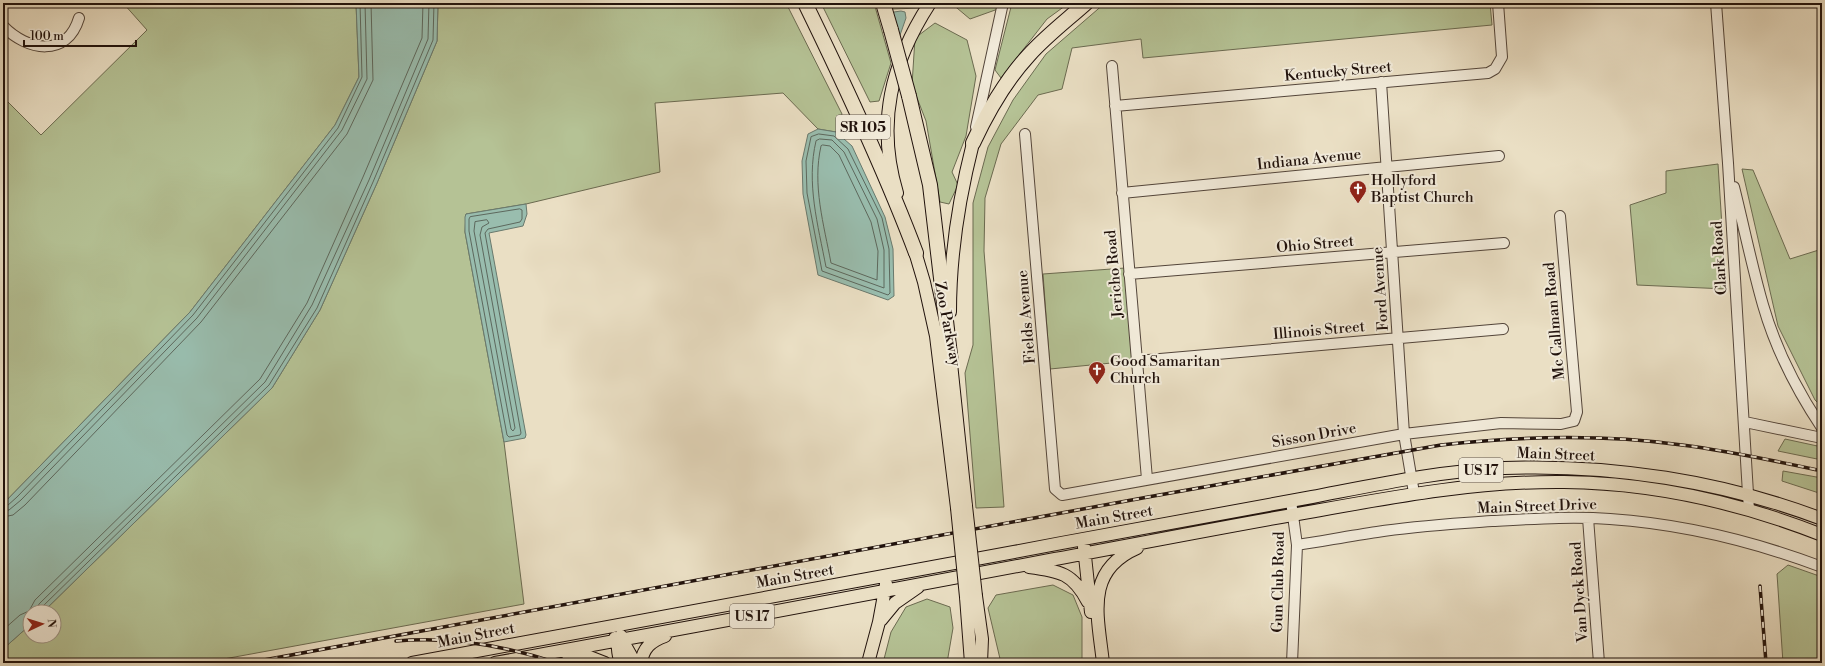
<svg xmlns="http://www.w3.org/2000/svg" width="1825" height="666" viewBox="0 0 1825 666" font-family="'Libre Bodoni',serif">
	<rect width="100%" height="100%" fill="#eadfc4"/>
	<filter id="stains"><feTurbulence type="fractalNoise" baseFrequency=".005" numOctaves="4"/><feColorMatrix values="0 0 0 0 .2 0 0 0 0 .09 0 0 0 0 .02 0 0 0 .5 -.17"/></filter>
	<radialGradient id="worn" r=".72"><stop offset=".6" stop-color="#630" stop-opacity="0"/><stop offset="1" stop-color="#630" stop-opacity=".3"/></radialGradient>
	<!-- green -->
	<path fill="#b5c295" stroke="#6b6a50" d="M123 3H356L359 77 335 125 190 312 3 504V97L41 135 147 30Z
		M438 3H786L842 114 836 132 818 129 783 93 655 103 660 172 526 204 466 214 465 232 504 442 524 604 202 663H3V649L30 625V636H54V612H43L272 388 320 310 377 183 437 41Z
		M821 3H874L891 63 879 101 870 102Z
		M892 3H920L919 8 893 9Z
		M951 3H998V9L970 19Z
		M1012 3H1069L1047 19 1001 78 995 70Z
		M1105 3H1490L1492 25 1143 58 1141 39 1072 48 1062 89 1038 95 1001 144 985 198 984 251 1004 507 976 508 965 373 973 345V203L988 147 1013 100 1046 54Z
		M935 23 967 40 976 76 966 136 952 172 958 185 949 204 940 202 926 121 912 85 915 38Z
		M1718 164 1726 289 1637 285 1630 205 1666 193V171Z
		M1742 169 1753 170 1790 259 1822 249V407L1815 400 1778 326Z
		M1125 268 1132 361 1050 369 1043 274Z
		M1785 439 1822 447V460L1778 451Z
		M1783 471 1822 478V494L1782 481Z
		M1788 565 1822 577V663H1783L1777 574Z
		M1053 585 1073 595 1082 617V663H1001L988 608 996 595Z
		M927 599 950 607 953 628 947 663H883L891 632 906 607Z"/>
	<!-- water -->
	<path fill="#99bdae" stroke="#69796d" d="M356 3H438L437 41 377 183 320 310 272 388 43 612H30V625L3 649V504L190 312 335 125 359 77Z
		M901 11 905 12 906 18 899 38 892 15 894 12Z
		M818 129 836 132 852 146 885 217 893 249 894 296 888 300 818 275 803 194 802 161 808 134Z
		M526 204 527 214 523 226 489 233 526 435 525 438 504 442 465 232V217L466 214Z"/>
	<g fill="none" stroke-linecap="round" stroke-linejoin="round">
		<!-- shore -->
		<path stroke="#5d685d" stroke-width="1" d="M819 134 834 136 848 149 882 218 889 249 890 293 888 295 822 271 807 193 806 161 811 137Z
			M820 139 832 140 844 152 877 219 884 250V288L826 267C818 225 806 183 816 141Z
			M823 145 830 146 839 155 871 222 878 251 877 280 831 263C824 225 812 185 821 146Z
			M520 209 522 210V219L520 222 488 229 485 233 521 433 520 435 509 437 507 435 469 231V219L470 217Z
			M487 220 489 223 482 227 480 235 515 428 513 431 511 429 474 231 475 222Z
			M3 506H7L17 497 193 315 338 128 362 77 360 3
			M3 511 9 510 21 500 197 318 342 130 367 79 365 3
			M3 517 13 515 25 505 201 322 347 134 373 80 371 3
			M36 612 39 604 265 382 312 305 369 180 428 39 429 3
			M41 612 42 607 269 385 317 308 373 182 433 40 434 3
			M3 630 20 615 29 611 35 600 260 379 307 303 363 177 422 38 423 3"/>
		<defs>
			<path id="minor" d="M1716 3 1728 163 1749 510
				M3 26C27 51 67 58 79 18
				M1112 66 1147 479
				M1381 82 1404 434 1414 493
				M1115 106 1488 73 1495 69 1502 57 1498 3
				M976 127 1003 3
				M1025 134 1055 489 1062 495 1404 434 1501 423 1561 424 1574 421 1577 412 1560 216
				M1734 187C1744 227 1752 267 1763 305 1775 347 1798 392 1822 428
				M1122 193 1499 156
				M1129 274 1504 243
				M1137 361 1503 329
				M1745 422 1822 438
				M1291 501 1297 545 1292 663
				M1588 518 1599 663
				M1297 545C1323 541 1350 536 1377 532 1415 526 1454 524 1492 521 1531 519 1571 516 1610 519 1683 524 1753 541 1822 567"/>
			<path id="major" d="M897 193C876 123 891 63 930 3
				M913 245 924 282 936 336 957 508
				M950 312C950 255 959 198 973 143
				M950 354 966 506
				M1084 547 1091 612
				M1029 567C1060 571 1073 573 1088 602
				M976 596 982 639 981 663
				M966 597 971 663
				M881 620 895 603 918 587
				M615 638 626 647 635 663
				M568 655 587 656 605 663
				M412 663C612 626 813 589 1014 552 1113 533 1212 515 1312 497 1375 485 1439 471 1504 468 1611 464 1722 481 1822 519
				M495 663C682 629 868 594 1055 559 1142 543 1228 526 1315 511 1398 496 1480 481 1564 482 1652 483 1741 503 1822 535
				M621 663C618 654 616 645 621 636
				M641 663C643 648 651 641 665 636
				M868 663 879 622 886 584
				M1103 663C1098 616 1084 571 1137 548"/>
			<path id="highway" d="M805 3C845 85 884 168 916 253
				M883 3 891 30
				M909 96 930 185 951 363
				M973 143C988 111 1005 81 1029 55 1046 36 1067 20 1086 3"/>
		</defs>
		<!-- minor casing -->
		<use href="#minor" stroke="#53453a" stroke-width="12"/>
		<!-- major casing -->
		<use href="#major" stroke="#21120c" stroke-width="14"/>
		<!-- highway casing -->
		<use href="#highway" stroke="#21120c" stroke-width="16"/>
		<!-- minor -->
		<use href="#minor" stroke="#f1ead9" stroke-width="10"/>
		<!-- major -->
		<use href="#major" stroke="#eadfc4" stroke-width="12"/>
		<!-- highway -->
		<use href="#highway" stroke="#eadfc4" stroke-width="14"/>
		<defs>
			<path id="rail" d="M1760 586 1766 663
				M396 641C450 636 506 646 557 663
				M248 663 1148 497 1441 445C1521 436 1602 434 1682 445 1729 451 1776 461 1822 471"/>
		</defs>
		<!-- rail casing -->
		<use href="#rail" stroke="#21120c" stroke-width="3.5"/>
		<!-- rail -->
		<use href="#rail" stroke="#f1ead9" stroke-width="2" stroke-dasharray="6" stroke-linecap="butt"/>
		<defs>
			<path id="major-bridge" d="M966 506 976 596
				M957 508 966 597"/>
			<path id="highway-bridge" d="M891 30 909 96"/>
		</defs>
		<!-- major-bridge casing -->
		<use href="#major-bridge" stroke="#21120c" stroke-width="14" stroke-linecap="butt"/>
		<!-- highway-bridge casing -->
		<use href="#highway-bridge" stroke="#21120c" stroke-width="16" stroke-linecap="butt"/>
		<!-- major-bridge -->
		<use href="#major-bridge" stroke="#eadfc4" stroke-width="12"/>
		<!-- highway-bridge -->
		<use href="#highway-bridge" stroke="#eadfc4" stroke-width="14"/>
	</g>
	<!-- icons -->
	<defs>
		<symbol id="church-pin" viewBox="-11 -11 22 30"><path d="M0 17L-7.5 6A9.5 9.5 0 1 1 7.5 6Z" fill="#8f2418" stroke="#f1ead9"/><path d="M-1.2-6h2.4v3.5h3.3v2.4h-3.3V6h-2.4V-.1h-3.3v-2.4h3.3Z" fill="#fff"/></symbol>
	</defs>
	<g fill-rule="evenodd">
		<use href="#church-pin" x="1348" y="179" width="20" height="27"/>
		<use href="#church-pin" x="1087" y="360" width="20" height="27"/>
	</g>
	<g text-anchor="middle" stroke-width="4" stroke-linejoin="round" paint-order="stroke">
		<!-- shield labels -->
		<g fill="#f1ead9" stroke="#5f534a" stroke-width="1">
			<rect x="836" y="115" width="54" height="24" rx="3"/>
			<rect x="1459" y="458" width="44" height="24" rx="3"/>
			<rect x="730" y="604" width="44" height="24" rx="3"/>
		</g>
		<g font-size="14" font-weight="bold" fill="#21120c">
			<text x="863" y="132">SR 105</text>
			<text x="1481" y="475">US 17</text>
			<text x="752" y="621">US 17</text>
		</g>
		<!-- street labels -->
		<g font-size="15" fill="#21120c" stroke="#f1ead9">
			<text transform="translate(1338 71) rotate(-5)" y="5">Kentucky Street</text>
			<text transform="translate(1309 159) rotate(-6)" y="5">Indiana Avenue</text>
			<text transform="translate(1315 244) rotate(-5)" y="5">Ohio Street</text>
			<text transform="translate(1719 258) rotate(-94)" y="5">Clark Road</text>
			<text transform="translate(1114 274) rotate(-95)" y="5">Jericho Road</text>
			<text transform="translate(1380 289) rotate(-94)" y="5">Ford Avenue</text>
			<text transform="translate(1026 317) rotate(-95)" y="5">Fields Avenue</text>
			<text transform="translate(1554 321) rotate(-95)" y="5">Mc Callman Road</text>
			<text transform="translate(948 324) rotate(79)" y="5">Zoo Parkway</text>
			<text transform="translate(1319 330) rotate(-5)" y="5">Illinois Street</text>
			<text transform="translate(1314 435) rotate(-10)" y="5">Sisson Drive</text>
			<text transform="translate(1556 454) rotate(2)" y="5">Main Street</text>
			<text transform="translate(1537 506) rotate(-2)" y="5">Main Street Drive</text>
			<text transform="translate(1114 517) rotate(-10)" y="5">Main Street</text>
			<text transform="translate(795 576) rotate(-10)" y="5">Main Street</text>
			<text transform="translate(1278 582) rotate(-89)" y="5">Gun Club Road</text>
			<text transform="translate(1579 592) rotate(-94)" y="5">Van Dyck Road</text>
			<text transform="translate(476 635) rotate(-11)" y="5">Main Street</text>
		</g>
		<!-- poi labels -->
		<g font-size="15" fill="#21120c" stroke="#f1ead9" text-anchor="start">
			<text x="1371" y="185">Hollyford<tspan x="1371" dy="17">Baptist Church</tspan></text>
			<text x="1110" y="366">Good Samaritan<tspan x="1110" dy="17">Church</tspan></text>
		</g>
	</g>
	<!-- margin -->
	<rect width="1825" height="666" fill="none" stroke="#eadfc4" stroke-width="16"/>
	<rect x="4" y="4" width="1817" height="658" fill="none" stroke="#21120c" stroke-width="2"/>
	<rect x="8" y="8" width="1809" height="650" fill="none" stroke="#21120c"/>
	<!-- north arrow -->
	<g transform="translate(42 624) rotate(86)"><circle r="19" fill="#f1ead9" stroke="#9e9487"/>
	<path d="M0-3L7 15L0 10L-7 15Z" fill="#8f2418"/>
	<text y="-6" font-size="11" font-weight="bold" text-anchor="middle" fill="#21120c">N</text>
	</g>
	<!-- scale -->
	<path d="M24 40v6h112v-6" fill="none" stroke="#21120c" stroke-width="2"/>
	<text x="30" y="40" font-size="12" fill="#21120c" stroke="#f1ead9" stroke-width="3" paint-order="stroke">100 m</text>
	<rect width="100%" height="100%" filter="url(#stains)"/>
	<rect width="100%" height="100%" fill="url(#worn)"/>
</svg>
